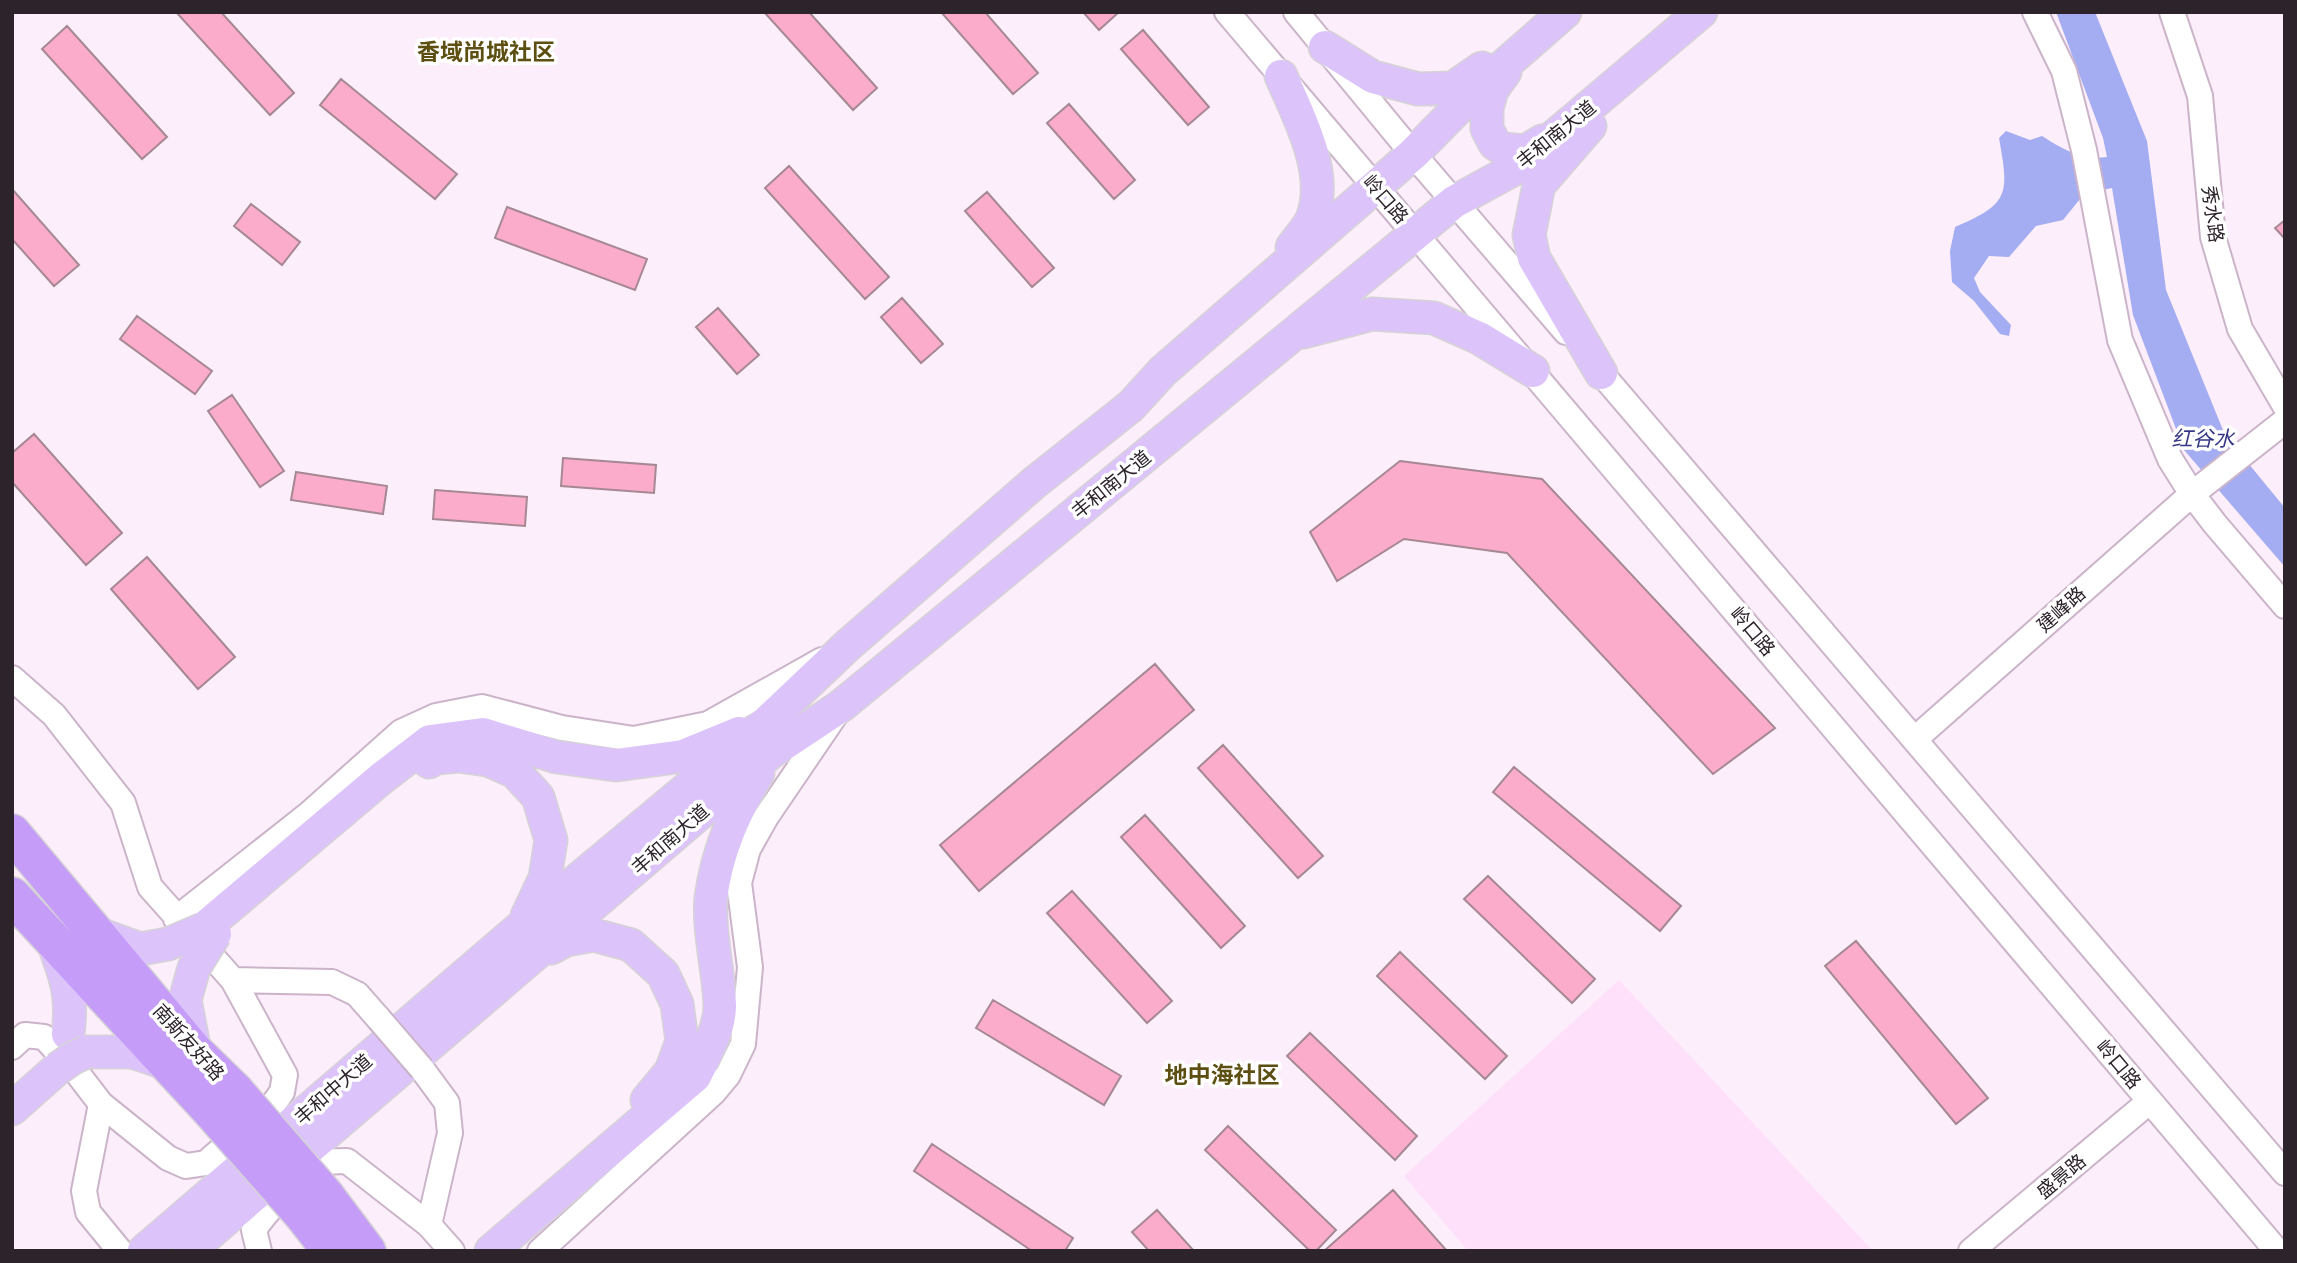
<svg xmlns="http://www.w3.org/2000/svg" width="2297" height="1263" viewBox="0 0 2297 1263" font-family="'Times New Roman','Noto Sans SC',serif">
	<rect width="100%" height="100%" fill="#fdeefb"/>
	<!-- built -->
	<path fill="#fee0fb" d="M1619 980 1873 1251H1468L1404 1176Z"/>
	<!-- water -->
	<path fill="#a4adf1" d="M2056 12H2095L2147 141 2166 290 2225 435 2285 508V567L2184 450 2133 315 2112 188 2084 194 2063 220 2036 226 2009 257 1989 256 1974 278 1980 292 2011 325 2009 336 2000 334 1974 301 1952 282 1950 251 1955 227C2010 204 2009 194 1999 138L2006 131 2030 140 2042 136C2063 149 2081 161 2107 157L2103 138Z"/>
	<!-- building -->
	<path fill="#faacca" stroke="#a68893" stroke-width="2" d="M176 12H221L294 93 270 115Z
		M764 12H809L877 88 853 110Z
		M941 12H985L1038 73 1013 94Z
		M1083 12H1119L1099 30Z
		M67 26 167 137 142 159 42 49Z
		M1143 30 1209 107 1188 125 1121 49Z
		M341 79 457 174 435 199 320 105Z
		M1069 104 1135 180 1114 199 1047 123Z
		M789 166 889 277 865 299 765 188Z
		M12 189 79 265 54 286 12 239Z
		M987 192 1054 268 1032 287 965 211Z
		M251 204 300 242 282 265 234 226Z
		M507 207 647 259 635 290 495 238Z
		M2285 220V239L2275 228Z
		M902 298 943 344 921 363 881 317Z
		M718 308 759 355 737 374 696 327Z
		M137 316 212 371 195 394 120 339Z
		M232 395 284 471 260 487 208 411Z
		M34 434 122 533 86 565 12 482V453Z
		M563 458 656 465 654 493 561 486Z
		M1400 461 1542 479 1775 728 1713 774 1507 553 1404 539 1337 581 1310 532Z
		M296 472 387 486 383 514 291 500Z
		M435 490 527 497 525 526 433 519Z
		M147 557 235 657 198 689 111 589Z
		M1155 664 1194 710 979 891 940 845Z
		M1223 745 1323 856 1298 878 1198 768Z
		M1514 767 1681 906 1660 931 1493 792Z
		M1145 815 1245 926 1221 948 1121 837Z
		M1488 876 1595 979 1572 1003 1464 899Z
		M1072 891 1172 1001 1147 1023 1047 913Z
		M1856 941 1988 1098 1956 1124 1825 966Z
		M1400 952 1507 1056 1485 1079 1377 976Z
		M993 1000 1121 1076 1104 1105 976 1028Z
		M1310 1033 1417 1136 1395 1160 1287 1056Z
		M1228 1126 1336 1230 1316 1251H1310L1205 1150Z
		M932 1144 1073 1238 1065 1251H1032L914 1171Z
		M1393 1190 1447 1251H1324Z
		M1157 1210 1194 1251H1149L1132 1232Z"/>
	<g fill="none" stroke-linecap="round" stroke-linejoin="round">
		<defs>
			<path id="minor" d="M1227 12 2277 1251
				M1296 12 1413 154 1566 332
				M2035 12 2064 71 2084 150 2120 340 2170 459 2192 494 2215 524 2285 606
				M2172 12 2200 96 2213 237 2240 329 2285 406
				M1589 359 2285 1173
				M12 678 54 715 123 803 150 887 233 980 285 1075 282 1092 274 1103 206 1163 186 1166 168 1158 101 1104
				M1915 739 2192 494 2285 421
				M176 919 309 814 401 732 436 716 482 707 562 728 634 739 708 724 822 660
				M233 980 332 982 357 994 379 1019
				M12 1047 25 1035 44 1037 78 1074 101 1104 84 1191 88 1212 120 1251
				M422 1069 447 1103 450 1133 429 1225
				M259 1251 254 1230C265 1212 297 1179 315 1167 325 1161 336 1161 347 1161L429 1225 452 1251
				M540 1251 713 1093 728 1075 743 1044 750 967 739 883 748 849 766 817 836 714
				M1971 1251 2150 1101"/>
			<path id="major" d="M1325 47 1373 77 1418 89 1453 88 1482 68
				M1505 72 1492 90 1487 108V129L1495 144 1503 149 1526 151 1542 141
				M1281 76C1299 117 1331 176 1311 221 1306 230 1298 239 1292 247
				M1590 126 1539 185 1529 235 1534 258 1601 373
				M1303 332 1372 314 1434 318 1479 338 1533 371
				M429 762 436 758 458 756 488 760 515 772 538 797 551 840 545 878 527 916
				M203 929 383 777 430 741 483 734 557 757 616 765 683 756 739 733
				M99 934 140 949 168 944
				M53 942C66 978 73 995 68 1034
				M551 948 566 940 594 935 631 945 663 974 677 1004 682 1041 671 1071 647 1100
				M194 968 185 1000 195 1052
				M86 1052H132L165 1063
				M12 1109 57 1069
				M144 1251 521 927 767 722 847 646 1034 483 1131 406 1163 371 1413 154 1476 90 1565 12
				M189 1251 770 753 841 706 1454 202 1518 167 1701 12
				M491 1251 695 1076C705 1056 720 1028 720 1006 719 972 708 931 711 898 717 852 734 813 758 773"/>
			<path id="highway" d="M12 833 195 1052 235 1091
				M12 896 213 1113
				M325 1195 367 1251
				M303 1215 331 1251"/>
		</defs>
		<!-- minor casing -->
		<use href="#minor" stroke="#cbb4c9" stroke-width="28"/>
		<!-- major casing -->
		<use href="#major" stroke="#d5d3d5" stroke-width="35"/>
		<!-- highway casing -->
		<use href="#highway" stroke="#d5d3d5" stroke-width="40"/>
		<!-- minor -->
		<use href="#minor" stroke="#fff" stroke-width="24"/>
		<!-- major -->
		<use href="#major" stroke="#dcc4fb" stroke-width="32"/>
		<!-- highway -->
		<use href="#highway" stroke="#c59df9" stroke-width="37"/>
		<defs>
			<path id="minor-bridge" d="M379 1019 422 1069"/>
			<path id="major-bridge" d="M168 944 203 929
				M194 968 215 934
				M57 1069 73 1058 86 1052"/>
			<path id="highway-bridge" d="M235 1091 325 1195
				M213 1113 303 1215"/>
		</defs>
		<!-- minor-bridge casing -->
		<use href="#minor-bridge" stroke="#cbb4c9" stroke-width="28" stroke-linecap="butt"/>
		<!-- major-bridge casing -->
		<use href="#major-bridge" stroke="#d5d3d5" stroke-width="35" stroke-linecap="butt"/>
		<!-- highway-bridge casing -->
		<use href="#highway-bridge" stroke="#d5d3d5" stroke-width="40" stroke-linecap="butt"/>
		<!-- minor-bridge -->
		<use href="#minor-bridge" stroke="#fff" stroke-width="24"/>
		<!-- major-bridge -->
		<use href="#major-bridge" stroke="#dcc4fb" stroke-width="32"/>
		<!-- highway-bridge -->
		<use href="#highway-bridge" stroke="#c59df9" stroke-width="37"/>
	</g>
	<g text-anchor="middle" stroke-width="7" stroke-linejoin="round" paint-order="stroke">
		<!-- street labels -->
		<g font-size="19" fill="#2c232b" stroke="#fff">
			<text transform="translate(1556 134) rotate(-39)" y="7">丰和南大道</text>
			<text transform="translate(1386 199) rotate(49)" y="7">岭口路</text>
			<text transform="translate(2213 214) rotate(82)" y="7">秀水路</text>
			<text transform="translate(1111 484) rotate(-39)" y="7">丰和南大道</text>
			<text transform="translate(2061 609) rotate(-42)" y="7">建峰路</text>
			<text transform="translate(1753 631) rotate(50)" y="7">岭口路</text>
			<text transform="translate(670 839) rotate(-41)" y="7">丰和南大道</text>
			<text transform="translate(189 1042) rotate(48)" y="7">南斯友好路</text>
			<text transform="translate(2119 1064) rotate(50)" y="7">岭口路</text>
			<text transform="translate(333 1089) rotate(-41)" y="7">丰和中大道</text>
			<text transform="translate(2061 1176) rotate(-40)" y="7">盛景路</text>
		</g>
		<!-- water labels -->
		<g font-size="21" font-style="italic" fill="#363786" stroke="#fff">
			<text x="2203" y="446">红谷水</text>
		</g>
		<!-- quarter labels -->
		<g font-size="23" font-weight="bold" fill="#5c4f11" stroke="#fff">
			<text x="486" y="60">香域尚城社区</text>
			<text x="1222" y="1083">地中海社区</text>
		</g>
	</g>
	<!-- border -->
	<rect width="2297" height="1263" fill="none" stroke="#2c232b" stroke-width="28"/>
</svg>
